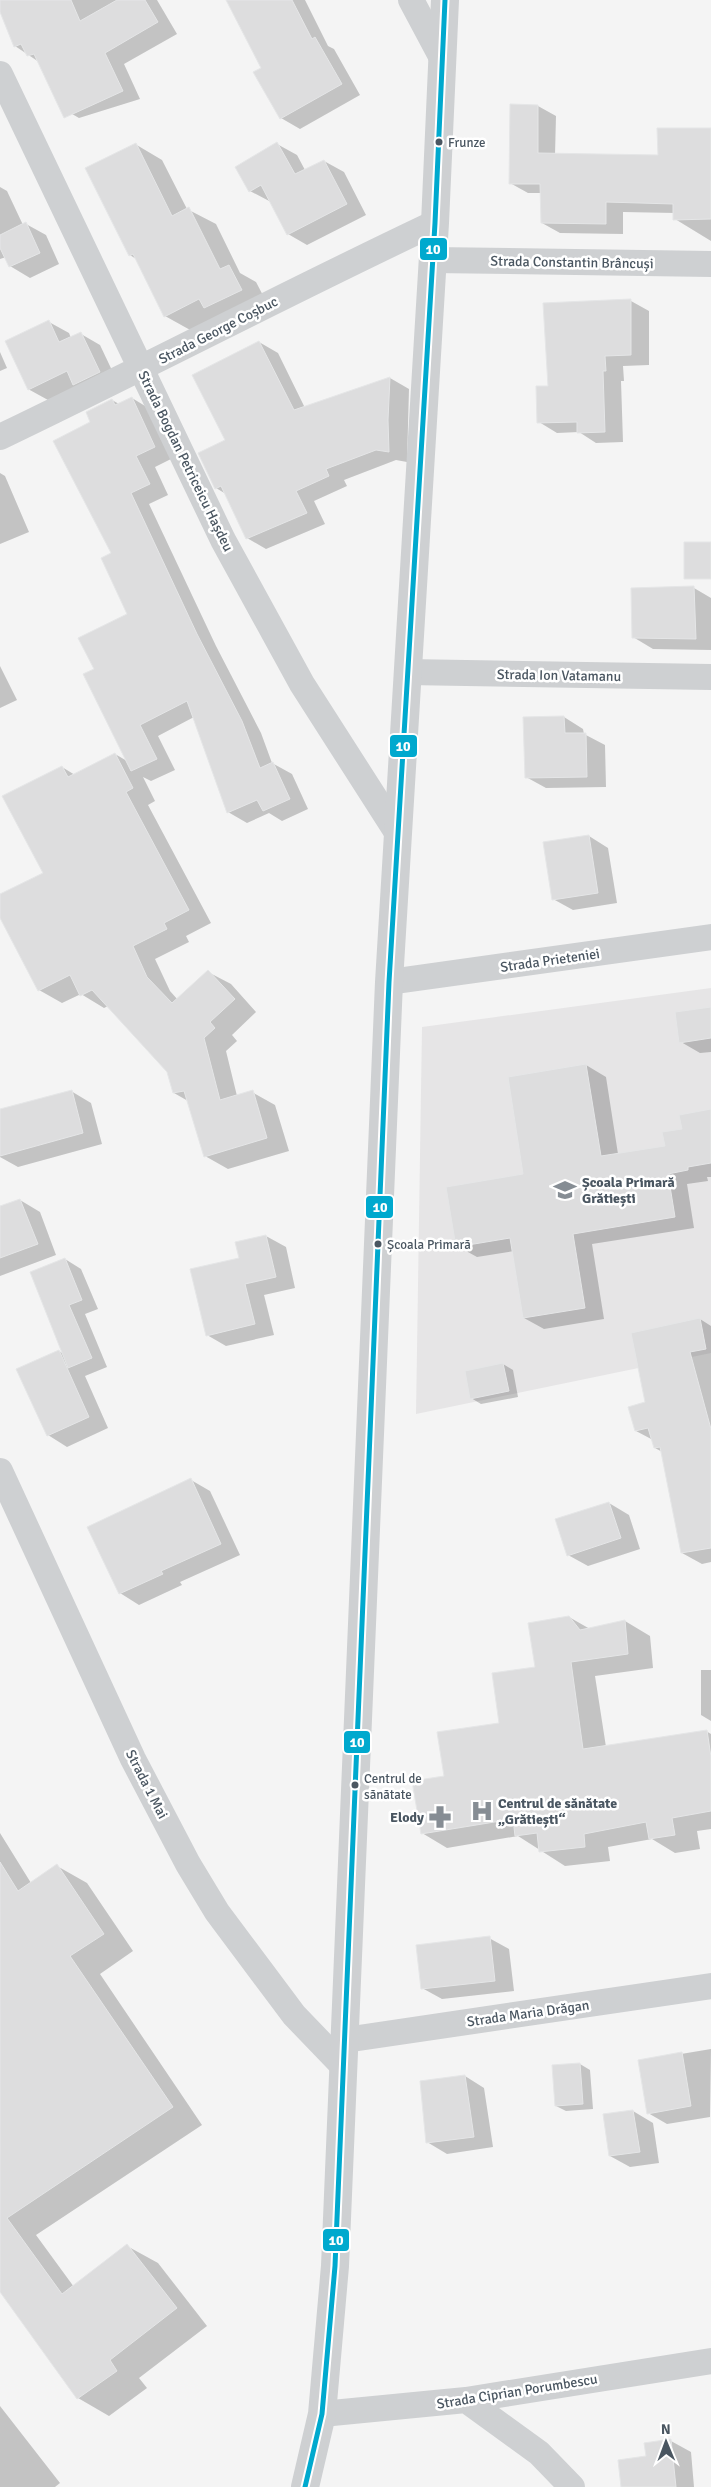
<svg xmlns="http://www.w3.org/2000/svg" width="711" height="2487" viewBox="0 0 711 2487" font-family="Signika,sans-serif">
	<rect width="100%" height="100%" fill="#f4f4f4"/>
	<!-- education -->
	<path fill="#e6e5e6" d="M711 988V1353L416 1414 422 1027Z"/>
	<!-- shadow -->
	<path fill="#0003" d="M0 0H157L177 34 124 64 140 99 79 118 60 107 39 62 15 46 0 8Z
		M228 0H305L328 46 334 49 360 95 300 129 281 118 262 68Z
		M538 106 556 116 555 155 659 156 711 130V241L675 219V213L623 212V234L560 233 542 223V193H528L510 183Z
		M135 144 162 160 187 209 216 224 240 273 256 282 268 305 192 331 165 316 136 259 130 255Z
		M277 144 297 155 305 170 324 161 344 172 366 215 307 245 288 234 271 202 250 191Z
		M0 187 7 191 23 225 26 224 46 235 59 264 30 278 10 266 6 257 0 259Z
		M631 301 649 311V365L623 366 624 381H621L623 442 596 443 579 432 557 433 539 422 549 387Z
		M49 322 69 333 71 338 81 334 100 345 118 383 48 400 28 389Z
		M259 342 278 353 305 408 390 378 409 389 407 462 396 460 344 480 347 486 314 501 325 524 266 549 247 538 226 494 216 488 227 441Z
		M0 352 7 368 0 371Z
		M132 398 150 409 173 458 155 467 168 495 149 504 216 646 261 733 272 763 292 774 308 809 282 821 269 813 247 823 228 812 194 717 158 736 175 770 151 781 143 777 155 801 148 805 211 923 186 936 189 942 155 959 170 991 178 1000 208 972 231 984 256 1012 232 1035 237 1041 226 1051 237 1096 252 1092 275 1105 289 1151 228 1169 205 1156 188 1101 174 1093 168 1071 108 1006 104 1008 81 994 62 1003 39 990 0 915V896L45 873 62 767 75 775 115 754 127 761 96 670 129 614 112 554 92 423 112 400 119 404Z
		M0 473 5 476 29 532 0 544Z
		M694 588 711 598V650L653 649 633 637Z
		M0 666 17 700 0 708Z
		M564 717 583 729 584 734 605 745 606 787 546 788 526 777Z
		M589 836 608 848 617 903 573 910 553 899Z
		M711 1009V1052L700 1053 681 1042Z
		M586 1065 606 1077 618 1154 666 1147 683 1130 711 1111V1177H707L708 1181 687 1184 694 1228 592 1244 604 1319 544 1329 524 1318 514 1251 477 1257 457 1246 525 1176 509 1078Z
		M71 1091 91 1103 102 1144 18 1167 0 1157V1110Z
		M20 1200 40 1212 56 1255 0 1276V1208Z
		M266 1236 286 1247 295 1288 264 1295 274 1335 226 1346 207 1335 240 1259Z
		M65 1259 81 1269 98 1309 85 1314 107 1367 85 1376 108 1428 67 1447 48 1435 59 1351 64 1354Z
		M700 1319 711 1326V1449L675 1459 655 1448 653 1440 636 1431 646 1403Z
		M503 1364 513 1370 518 1397 481 1404 471 1398Z
		M191 1480 210 1491 240 1555 180 1582 182 1585 139 1605 120 1593Z
		M711 1483V1562L702 1564 682 1553Z
		M609 1503 629 1515 640 1549 588 1566 568 1555Z
		M569 1617 590 1629 625 1621 650 1636 653 1668 595 1676 606 1747 706 1731 711 1734V1829L697 1831 700 1849 675 1853 652 1839 608 1847 610 1861 565 1866 518 1836 447 1848 422 1833 445 1777 500 1724Z
		M701 1670H711V1721L701 1715Z
		M0 1833 31 1883 57 1866 87 1883 133 1951 100 1974 202 2125 36 2235 74 2287 127 2246 158 2263 207 2326 139 2378 147 2388 109 2416 78 2398 0 2290Z
		M489 1938 509 1949 514 1991 442 1999 422 1988Z
		M711 2049 710 2117 667 2124 648 2113 639 2061Z
		M580 2064 590 2070 593 2109 566 2111 556 2106Z
		M465 2076 484 2088 493 2147 447 2154 427 2142Z
		M633 2111 653 2123 659 2163 630 2167 610 2156Z
		M0 2406 60 2483 55 2487H0Z
		M671 2441 691 2452 694 2487H623L647 2457Z"/>
	<!-- building -->
	<path fill="#ddddde" stroke="#e5e6e7" d="M0 0H71L80 21 117 0H145L158 22 105 53 123 91 64 118 34 54 27 56 21 44 14 47 0 12Z
		M226 0H292L312 39 315 37 342 84 280 119 253 72 261 68Z
		M510 104 538 105V153L658 155 657 128H711V219L673 220V204L606 202V224L541 223 540 184H509Z
		M277 142 295 174 324 160 347 204 287 235 261 185 249 192 235 167Z
		M136 143 172 216 189 207 220 269 229 265 242 290 204 308 199 299 164 317 133 254 129 256 85 168Z
		M26 222 40 253 9 267 0 248V235Z
		M631 299V355L605 356 606 371H603L605 432 577 433V422L537 423 536 386H548L543 303Z
		M49 320 59 342 81 332 100 372 73 385 67 371 28 390 5 341Z
		M259 341 294 410 390 377 388 420 389 452 376 450 326 469 329 476 296 491 307 513 246 539 221 486 215 489 198 453 225 440 192 375Z
		M132 397 155 447 136 456 150 484 131 493 197 634 242 721 260 768 273 762 290 799 263 811 257 800 227 813 187 701 140 725 157 759 131 771 83 674 94 669 78 638 127 614 101 558 111 553 53 441 90 422 86 412 112 399 115 405Z
		M684 542H711V579H684Z
		M694 586 696 639 632 638 631 588Z
		M564 716 565 733H586L587 777 525 778 523 717Z
		M115 753 133 788 126 792 189 910 164 923 167 929 133 946 147 977 172 1003 208 970 235 999 210 1022 215 1028 204 1038 220 1100 253 1090 267 1138 204 1157 184 1091 173 1093 167 1072 92 990 80 996 70 975 38 991 0 918V894L43 873 2 796 62 766 68 777Z
		M589 835 598 893 552 900 543 842Z
		M711 1007V1038L679 1043 675 1012Z
		M586 1064 601 1156 665 1146 662 1132 682 1129 679 1115 711 1109V1163L688 1167V1170L668 1174 675 1217 573 1234 585 1308 523 1318 510 1238 456 1247 446 1187 523 1174 508 1077Z
		M72 1090 83 1133 0 1156V1109Z
		M20 1199 38 1244 0 1258V1206Z
		M266 1235 276 1277 245 1284 255 1324 206 1336 190 1269 239 1258 235 1242Z
		M65 1258 82 1300 69 1305 92 1358 68 1368 30 1272Z
		M700 1318 706 1349 690 1352 711 1429V1548L681 1553 660 1447 654 1448 648 1428 635 1431 628 1407 645 1402 631 1333Z
		M59 1350 89 1417 47 1436 16 1369Z
		M503 1363 509 1391 470 1399 465 1371Z
		M191 1478 221 1544 161 1571 163 1574 119 1594 87 1527Z
		M609 1502 621 1538 567 1556 555 1519Z
		M569 1616 580 1630 625 1620 628 1654 571 1662 583 1749 707 1730 711 1757V1811L672 1818 675 1835 649 1839 646 1822 584 1834 585 1847 539 1852 537 1833 515 1836 513 1819 421 1834 412 1781 444 1776 437 1732 499 1723 492 1673 535 1667 528 1623Z
		M0 1862 18 1891 57 1864 104 1934 70 1956 173 2107 7 2218 62 2294 127 2244 177 2308 110 2360 117 2371 77 2399 0 2292Z
		M490 1936 495 1981 421 1989 416 1945Z
		M682 2052 691 2106 647 2114 638 2060Z
		M580 2063 583 2104 555 2106 552 2065Z
		M465 2075 474 2137 426 2143 420 2081Z
		M633 2110 640 2152 609 2156 603 2114Z
		M671 2439 676 2487H621L618 2460 646 2456 644 2443Z"/>
	<g fill="none" stroke-linecap="round" stroke-linejoin="round">
		<!-- minor -->
		<path stroke="#ced0d2" stroke-width="26" d="M411 0 443 60
			M0 74 223 540 302 684 398 834
			M432 260 711 264
			M0 437C146 367 289 292 435 223
			M407 672 711 677
			M389 982 711 937
			M0 1471 133 1759 188 1864 217 1912 294 2015 344 2067
			M345 2040 711 1986
			M466 2400 539 2453 572 2487
			M322 2414 466 2400 711 2361"/>
		<!-- tertiary -->
		<path stroke="#ced0d2" stroke-width="28" d="M305 2487 322 2414 335 2266 389 982 435 223 445 0"/>
		<defs>
			<path id="bus-1" d="M305 2487 322 2414 335 2266 389 982 435 223 445 0"/>
		</defs>
		<!-- bus-1 casing -->
		<use href="#bus-1" stroke="#fff" stroke-width="9"/>
		<!-- bus-1 -->
		<use href="#bus-1" stroke="#00a9ce" stroke-width="5"/>
	</g>
	<!-- icons -->
	<defs>
		<symbol id="school-bare" viewBox="-9 -9 18 18"><path d="M0-5L7-2L0 1L-7-2ZM-4 1L0 2.5L4 1V4Q0 6-4 4Z" fill="#868d94" stroke="#fff" stroke-width="2.5" paint-order="stroke"/></symbol>
		<symbol id="hospital-bare" viewBox="-9 -9 18 18"><path d="M-5-5h3v3.5h4V-5h3V5h-3V1.5h-4V5h-3Z" fill="#868d94" stroke="#fff" stroke-width="2.5" paint-order="stroke"/></symbol>
		<symbol id="pharmacy-bare" viewBox="-9 -9 18 18"><path d="M-2-6h4v4h4v4h-4v4h-4v-4h-4v-4h4Z" fill="#868d94" stroke="#fff" stroke-width="2.5" paint-order="stroke"/></symbol>
	</defs>
	<g fill-rule="evenodd">
		<use href="#school-bare" x="549" y="1174" width="32" height="32"/>
		<use href="#hospital-bare" x="466" y="1795" width="32" height="32"/>
		<use href="#pharmacy-bare" x="424" y="1801" width="32" height="32"/>
	</g>
	<!-- markers -->
	<g fill="#4a5661" stroke="#fff" stroke-width="2">
		<circle cx="439" cy="142" r="4.5"/>
		<circle cx="378" cy="1244" r="4.5"/>
		<circle cx="355" cy="1785" r="4.5"/>
	</g>
	<g text-anchor="middle" stroke-width="5" stroke-linejoin="round" paint-order="stroke">
		<!-- bus labels -->
		<g font-size="13" fill="#4a5661" stroke="#fff" text-anchor="start">
			<text x="448" y="147">Frunze</text>
			<text x="387" y="1249">Școala Primară</text>
			<text x="364" y="1783">Centrul de<tspan x="364" dy="16">sănătate</tspan></text>
		</g>
		<!-- street labels -->
		<g font-size="14" fill="#4a5661" stroke="#fff">
			<text transform="translate(572 262) rotate(1)" y="5">Strada Constantin Brâncuși</text>
			<text transform="translate(218 330) rotate(-27)" y="5">Strada George Coșbuc</text>
			<text transform="translate(186 461) rotate(64)" y="5">Strada Bogdan Petriceicu Hașdeu</text>
			<text transform="translate(559 675) rotate(1)" y="5">Strada Ion Vatamanu</text>
			<text transform="translate(550 960) rotate(-8)" y="5">Strada Prieteniei</text>
			<text transform="translate(147 1784) rotate(63)" y="5">Strada 1 Mai</text>
			<text transform="translate(528 2013) rotate(-8)" y="5">Strada Maria Drăgan</text>
			<text transform="translate(517 2391) rotate(-9)" y="5">Strada Ciprian Porumbescu</text>
		</g>
		<!-- poi labels -->
		<g font-size="14" font-weight="bold" fill="#4a5661" stroke="#fff" text-anchor="start">
			<text x="582" y="1187">Școala Primară<tspan x="582" dy="16">Grătiești</tspan></text>
			<text x="498" y="1808">Centrul de sănătate<tspan x="498" dy="16">„Grătiești“</tspan></text>
			<text x="424" y="1822" text-anchor="end">Elody</text>
		</g>
	</g>
	<g stroke="#fff" stroke-width="2">
		<rect x="419" y="237" width="29" height="24" rx="5" fill="#00a9ce"/>
		<rect x="389" y="734" width="29" height="24" rx="5" fill="#00a9ce"/>
		<rect x="365" y="1195" width="29" height="24" rx="5" fill="#00a9ce"/>
		<rect x="343" y="1730" width="28" height="24" rx="5" fill="#00a9ce"/>
		<rect x="322" y="2228" width="28" height="24" rx="5" fill="#00a9ce"/>
	</g>
	<g font-size="14" text-anchor="middle" font-weight="bold" fill="#fff">
		<text x="433" y="254">10</text>
		<text x="403" y="751">10</text>
		<text x="380" y="1212">10</text>
		<text x="357" y="1747">10</text>
		<text x="336" y="2245">10</text>
	</g>
	<!-- north arrow -->
	<g transform="translate(666 2442) rotate(359)" stroke="#ffffff" stroke-width="4" paint-order="stroke">
	<path d="M0-4L9 19L0 12L-9 19Z" fill="#4a5661"/>
	<text y="-8" font-size="14" font-weight="bold" text-anchor="middle" fill="#4a5661">N</text>
	</g>
</svg>
